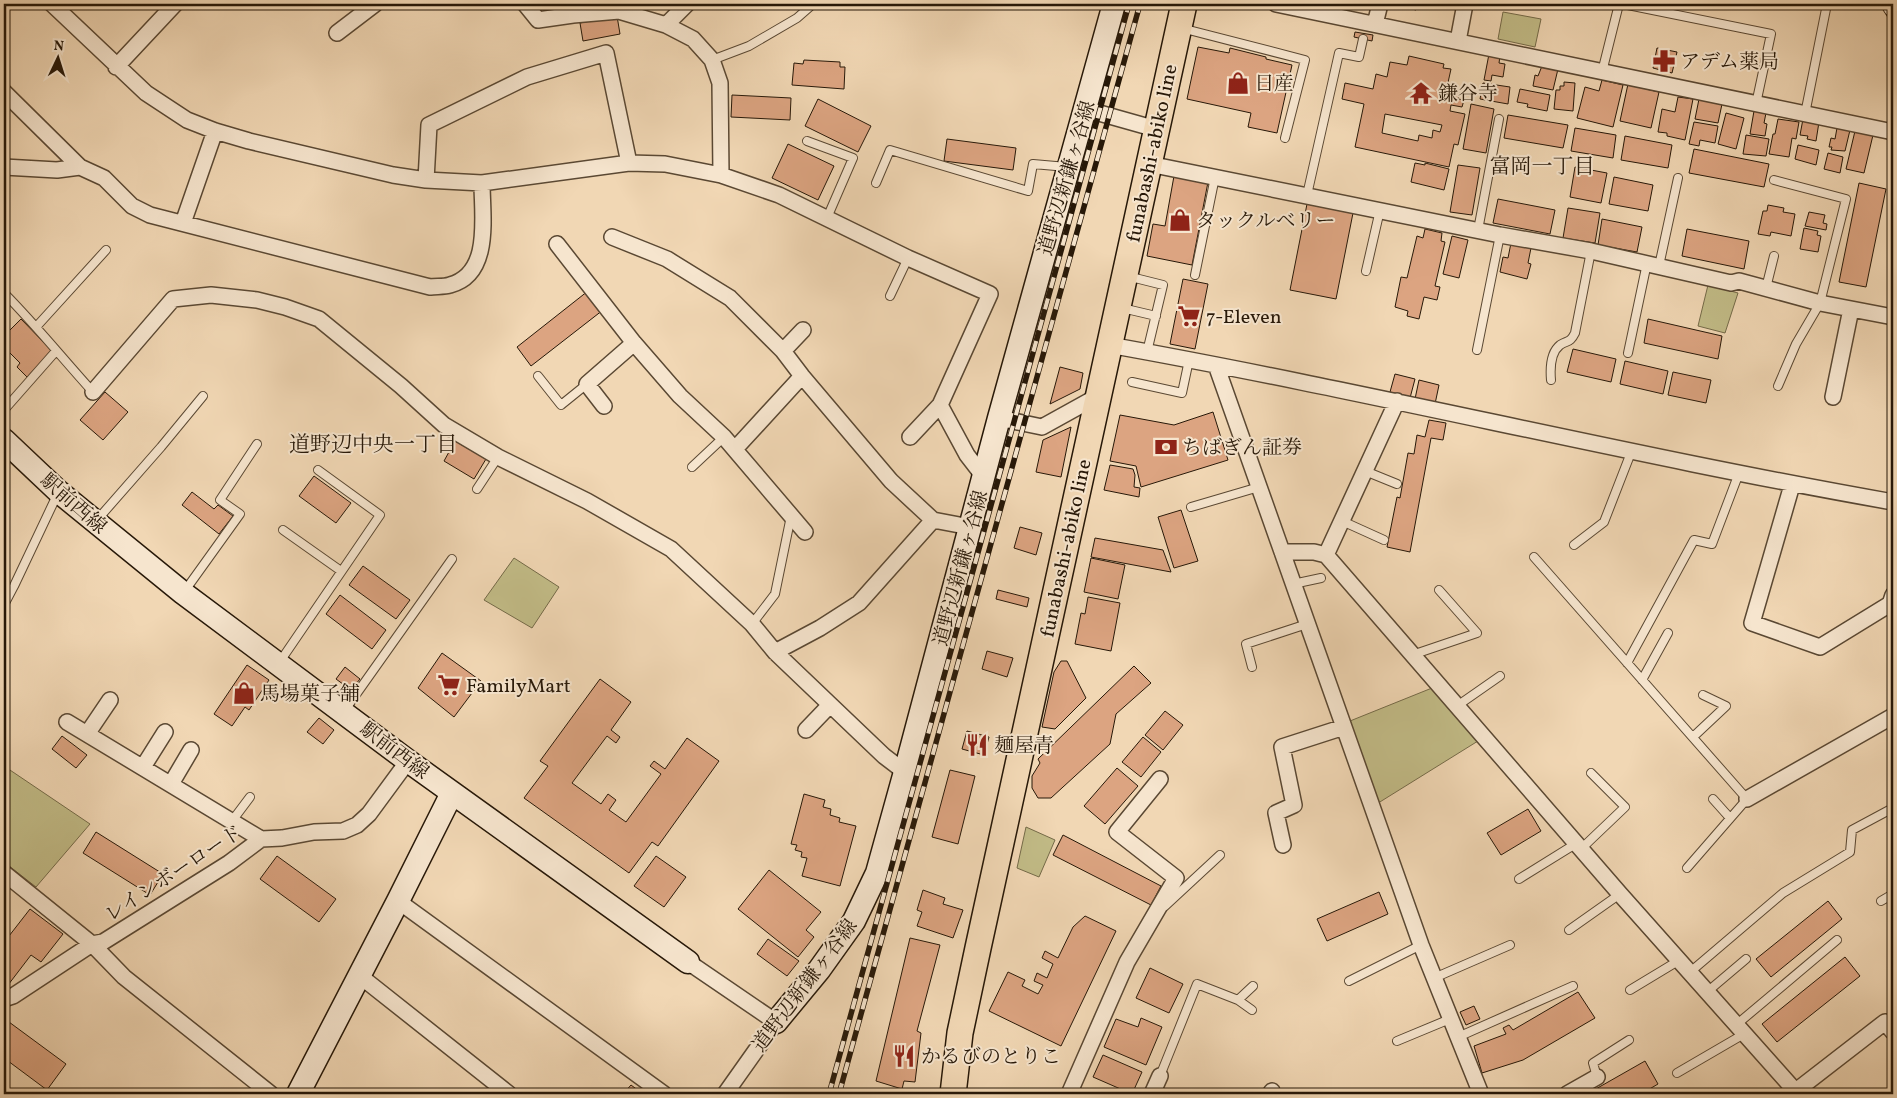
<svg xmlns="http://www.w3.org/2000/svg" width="1897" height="1098" viewBox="0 0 1897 1098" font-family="Vollkorn,'Noto Serif JP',serif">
	<rect width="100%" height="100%" fill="#f1d7b4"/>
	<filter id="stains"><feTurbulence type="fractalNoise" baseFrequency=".004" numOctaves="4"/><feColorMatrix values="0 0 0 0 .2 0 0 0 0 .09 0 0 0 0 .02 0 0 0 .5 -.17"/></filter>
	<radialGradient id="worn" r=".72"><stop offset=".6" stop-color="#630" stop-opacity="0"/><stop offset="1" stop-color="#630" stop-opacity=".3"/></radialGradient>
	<!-- green -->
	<path fill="#c2bc87" stroke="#746a48" d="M1503 12 1541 19 1535 47 1498 39Z
		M1708 285 1738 293 1725 333 1698 326Z
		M514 558 559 587 532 628 484 600Z
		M1432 688 1478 741 1375 805 1345 723Z
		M4 766 90 824 36 887 4 862Z
		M1026 827 1055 840 1039 877 1017 868Z"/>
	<!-- building -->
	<path fill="#dca481" stroke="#271808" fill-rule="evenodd" d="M1391 4H1417L1416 10Z
		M617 16 620 34 583 41 580 23Z
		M1355 32 1373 35 1372 41 1354 37Z
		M1198 47 1229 53 1230 48 1266 57V59L1292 65 1277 133 1248 127 1251 113 1187 99Z
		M1657 48 1677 52 1672 73 1653 68Z
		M1489 54 1500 56 1499 63 1505 64 1503 77 1492 75 1491 81 1484 80Z
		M1409 56 1444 64 1443 68 1451 69 1447 87 1460 90 1458 99 1464 100 1462 107 1451 105 1450 111 1465 114 1458 145 1454 144 1449 167 1355 147 1364 104 1342 99 1345 83 1373 89 1376 74 1387 77 1390 62 1407 65ZM1385 114 1442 125 1440 132 1433 130 1432 138 1419 135 1418 141 1382 133Z
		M804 60 840 62V67H845L844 89 792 85 794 63 803 64Z
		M1542 66 1558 69 1553 90 1533 86 1535 75 1538 76Z
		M1602 80 1623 85 1613 127 1577 118 1585 87 1599 91Z
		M1564 82 1575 83 1573 111 1554 109 1556 90H1560V86H1564Z
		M1483 83 1510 87 1508 104 1480 99Z
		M1628 84 1646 86V89L1659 92 1651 128 1620 121Z
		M1520 89 1550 95 1547 111 1527 107 1528 104 1517 102Z
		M732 95 791 98 790 120 731 117Z
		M1678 97 1693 99 1685 140 1667 136V133L1658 132 1662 109 1675 112Z
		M818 99 871 126 858 152 805 126Z
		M1699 99 1722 104 1718 123 1695 119Z
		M1471 104 1494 109 1486 153 1463 149Z
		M1754 111 1766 113 1764 123 1767 124 1765 136 1750 134Z
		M1726 113 1744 118 1736 149 1718 144Z
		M1508 115 1568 125 1563 148 1504 138Z
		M1778 119 1799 122 1796 139 1792 138 1789 157 1769 154 1773 134H1775Z
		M1803 119 1819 122 1816 141 1807 139 1808 136 1800 135Z
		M1694 122 1718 126 1715 143 1700 140 1699 146 1689 144Z
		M1575 128 1616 135 1613 158 1571 151Z
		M1837 128 1850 130 1845 151 1831 150 1832 147H1829L1831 138 1835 139Z
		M1855 131 1873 135 1864 173 1846 169Z
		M1746 135 1769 139 1766 156 1743 154Z
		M1625 136 1672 145 1668 168 1621 160Z
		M947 139 1016 148 1013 170 944 161Z
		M788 144 834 166 818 200 772 178Z
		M1798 145 1819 150 1816 165 1795 159Z
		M1694 149 1769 164 1764 187 1689 173Z
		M1828 153 1843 157 1840 173 1824 169Z
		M1415 163 1425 165V163L1449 169 1444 190 1411 182Z
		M1458 165 1480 168 1472 215 1450 212Z
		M1575 167 1607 173 1601 203 1570 197Z
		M1174 176 1208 182 1192 265 1147 256 1153 224 1165 226Z
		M1614 177 1653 185 1648 211 1609 204Z
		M1859 183 1886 189 1866 287 1839 282Z
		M1498 199 1555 210 1550 234 1493 223Z
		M1307 204 1353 213 1336 299 1290 290Z
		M1768 205 1784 208 1783 212 1795 214 1791 236 1771 232 1770 236 1758 234 1763 211H1767Z
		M1568 208 1600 213 1595 243 1563 238Z
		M1809 212 1825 215 1823 223 1827 224 1826 230 1805 226Z
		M1602 219 1642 227 1637 252 1598 245Z
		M1804 228 1818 231 1817 235 1821 236 1818 252 1800 249Z
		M1425 229 1442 233 1441 241 1445 242 1435 286 1440 287 1437 300 1424 297 1419 319 1407 316 1408 311 1395 307 1401 277 1407 278 1417 236 1423 238Z
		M1687 229 1749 241 1744 269 1682 256Z
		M1452 236 1468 240 1459 278 1443 274Z
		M1511 243 1531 248 1528 263 1531 264 1527 279 1500 272 1503 257 1508 258Z
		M1183 279 1208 284 1195 349 1170 344Z
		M588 291 603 310 531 366 517 347Z
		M21 319 52 351 27 377 17 367 20 363 4 347V336Z
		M1648 319 1722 336 1718 359 1644 343Z
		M1573 349 1616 359 1611 382 1567 372Z
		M1625 361 1668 371 1663 394 1620 384Z
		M1060 367 1083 373 1080 389 1050 404Z
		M1673 372 1711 380 1706 403 1668 395Z
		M1395 374 1415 379 1410 398 1390 392Z
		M1419 380 1439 385 1435 404 1415 399Z
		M105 392 128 412 103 440 80 420Z
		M1213 412 1228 460 1141 487 1136 466 1110 461 1120 415 1174 425Z
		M1429 420 1446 423 1443 440 1431 438 1410 552 1387 547 1397 497 1400 498 1408 453 1414 454 1417 435 1425 437Z
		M1071 427 1061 477 1036 472 1043 440Z
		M455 441 486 459 474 479 444 461Z
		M1110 465 1133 469 1135 475 1134 487 1140 488 1139 497 1104 490Z
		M314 476 351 503 336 523 299 496Z
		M192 492 214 509 218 505 233 516 219 534 182 505Z
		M1181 510 1198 561 1174 568 1158 517Z
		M1020 527 1042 533 1036 555 1014 548Z
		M1095 538 1163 550 1171 572 1091 557Z
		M1091 558 1125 565 1118 599 1084 592Z
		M363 566 410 600 396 619 349 585Z
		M998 590 1029 598 1027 607 996 599Z
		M340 595 386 630 372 649 326 614Z
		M1088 597 1120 603 1111 651 1075 644 1081 613 1085 614Z
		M987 651 1013 658 1007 677 982 669Z
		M442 653 481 681 454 717 418 688Z
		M1061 661H1067L1086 698 1055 729 1042 727 1054 672Z
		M247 665 269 680 249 710 245 707 232 726 214 714Z
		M1134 666 1151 683 1116 714 1110 744 1051 798H1038L1032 788V776L1040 763 1038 759Z
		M345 667 360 679 351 690 336 679Z
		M600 679 631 702 611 730 620 737 616 743 607 736 572 783 601 804 608 794 616 800 609 810 626 822 661 774 650 766 654 761 665 769 687 738 719 761 658 846 652 842 629 873 524 798 548 766 540 761Z
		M1165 711 1183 725 1163 750 1145 735Z
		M319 718 334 730 323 744 307 732Z
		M967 731 989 737 984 755 962 749Z
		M62 736 87 755 76 768 52 749Z
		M1143 737 1161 752 1141 777 1122 762Z
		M1117 768 1138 786 1105 824 1084 806Z
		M950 770 975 776 958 844 932 837Z
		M804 794 825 800 823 807 831 809 830 815 840 818 839 822 856 826 840 886 802 876 807 858 801 857 802 852 795 850 797 845 791 844Z
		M1528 809 1541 831 1501 855 1487 833Z
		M96 832 163 874 150 895 83 853Z
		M1063 835 1161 886 1151 905 1053 855Z
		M277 856 336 899 319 922 260 879Z
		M656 856 686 877 664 907 634 886Z
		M769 870 821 912 806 930 814 937 798 957 738 909Z
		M923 890 945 898 943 904 963 910 953 938 917 926 922 912 917 910Z
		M1379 892 1388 914 1327 941 1317 919Z
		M1828 901 1842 919 1771 977 1756 959Z
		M30 909 63 934 41 962 31 955 5 989 4 988V932L9 936Z
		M1085 916 1116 931 1061 1046 989 1011 1008 972 1025 980 1022 986 1038 994 1043 985 1034 981 1037 973 1047 978 1053 964 1042 958 1045 951 1058 958 1073 927Z
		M910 938 940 945 917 1031 921 1033 915 1082 904 1081 902 1089 876 1081Z
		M768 939 799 961 787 976 757 954Z
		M1845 957 1860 976 1777 1042 1762 1024Z
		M1150 968 1183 984 1169 1013 1136 998Z
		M1578 992 1595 1018 1523 1060 1482 1073 1474 1046 1506 1034 1503 1028 1509 1025 1513 1030Z
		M1474 1006 1480 1019 1466 1025 1460 1012Z
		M1141 1018 1162 1027 1146 1065 1104 1047 1116 1019 1138 1027Z
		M9 1022 66 1064 47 1090 4 1058V1030Z
		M1103 1055 1142 1072 1132 1094 1093 1077Z
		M1645 1061 1658 1084 1641 1094H1587Z
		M631 1085 643 1094H623Z
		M1078 1087 1097 1094H1075Z"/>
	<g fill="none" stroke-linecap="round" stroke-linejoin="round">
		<defs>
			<path id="lane" d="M1623 4 1771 34 1756 104
				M1181 28 1305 60 1285 138
				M712 60 749 46 797 18 813 4
				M1602 72 1619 4
				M1805 114 1827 4
				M807 141 853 158 827 218
				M1774 180 1846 199 1820 303 1796 344 1778 386
				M876 183 890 150 1028 191 1033 164 1067 167
				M1307 195 1339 53 1359 57 1363 39
				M1478 230 1499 119
				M1659 266 1678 178
				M1366 271 1380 210
				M1195 275 1215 177
				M1127 276 1163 285 1147 352
				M1766 288 1774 256
				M4 293C35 324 63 359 93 392
				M890 296 908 258
				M1122 308 1156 316
				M37 326 106 250
				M1477 350 1500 235
				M1628 353 1647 263
				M538 376 561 405 587 384
				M1551 380C1550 368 1550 353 1560 345 1568 340 1570 343 1575 333L1591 251
				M1132 382 1182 393 1189 360
				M4 410 56 351
				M692 467 724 437
				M1365 471 1397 484
				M477 489 498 457
				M1191 507 1259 487
				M97 520 161 447 203 396
				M1342 521 1384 540
				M283 530 341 571
				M1574 545 1604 522 1632 450
				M1534 557 1747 799 1687 868
				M1293 584 1321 578
				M184 592 240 514 220 500 257 444
				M4 605 14 586 58 493
				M752 624 775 594 791 516
				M1412 655 1477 633 1439 590
				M279 663 380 515 318 470
				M1627 663 1694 540 1712 544 1739 473
				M1252 667 1246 644 1307 624
				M1642 680 1668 633
				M1457 706 1500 676
				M345 710 452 559
				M1693 737 1726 706 1703 695
				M1713 799 1730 818
				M232 821 250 797
				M1582 848 1625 807 1591 773
				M1519 879 1577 843
				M1881 901 1893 894
				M1165 906 1220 855
				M1569 930 1620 894
				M1689 973 1783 893 1850 852 1852 830 1893 808
				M1434 978 1510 945
				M1349 981 1421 945
				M1630 990 1678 961
				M1707 992 1746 959
				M1238 1000 1252 1010
				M1736 1025 1837 940
				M1458 1037 1573 986
				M1397 1041 1450 1019
				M1677 1073 1744 1034
				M1160 1076 1197 984 1238 1000 1253 986
				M1597 1077 1593 1063 1629 1040"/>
			<path id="street" d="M52 4 146 93 187 120 215 131 249 141 393 175 426 180 482 183 629 163 665 164 721 175 779 195 908 258 990 294 940 405 967 455 984 477
				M525 4 538 20 573 15 619 11 666 25 693 39 712 60 720 83 721 175
				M1276 4 1893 132
				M1375 24 1380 4
				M666 25 687 4
				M337 33 375 4
				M1458 41 1465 4
				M116 67 175 4
				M4 92 80 167 104 178 132 206 150 215 430 287C436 286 444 287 450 285 492 274 482 216 482 183
				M1085 109 1156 129
				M1149 164 1500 235 1591 251 1731 283 1739 281 1820 303 1893 317
				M4 167 57 170 80 167
				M426 180 429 125 527 77 606 53 629 163
				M183 223 215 131
				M612 237 667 259 730 298 783 351 802 376 891 481 933 520 970 527
				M557 244 634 343 680 396 724 437 805 532
				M1109 345C1372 392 1631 456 1893 502
				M783 351 803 330
				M1216 365 1421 945 1481 1094
				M93 392 173 299 211 295 257 300 285 307 319 319 401 386 444 425 498 457 587 501 671 549 752 624 775 652 884 756 905 772
				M1833 397 1851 309
				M604 406 587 384 634 343
				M999 418 1042 427 1098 396
				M910 437 940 405
				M735 449 802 376
				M1792 485 1752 623 1820 647 1890 604 1893 595
				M1282 552H1314L1326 555 1397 401
				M1326 555 1620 894 1798 1094
				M775 652 820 628 859 603 933 520
				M67 722 261 839
				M806 730 830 705
				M87 734 110 700
				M143 767 165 732
				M171 784 191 750
				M1747 799 1893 716
				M1283 845 1276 813 1294 805 1282 747 1344 727
				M4 873 92 944 124 977 271 1094
				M398 901 664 1094
				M688 962 776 1022 725 1094
				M360 976 509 1094
				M4 999 13 996 92 944 103 942 229 863 261 839 282 838 314 832 343 831 357 825 369 814 408 761
				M1069 1094 1127 962 1176 878 1117 832 1160 779
				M1152 1094 1160 1076
				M1270 1094 1272 1091
				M1567 1094 1597 1077
				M1792 1094 1885 1022 1893 1032"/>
			<path id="secondary" d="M4 440 59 492 183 593 408 761 688 962
				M776 1022 819 970 854 921 877 873 905 772 999 418 1114 4
				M298 1094 398 901 452 793"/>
			<path id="primary" d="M953 1094 960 1033 978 948 1184 4"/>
		</defs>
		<!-- lane casing -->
		<use href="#lane" stroke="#5a4833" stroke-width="10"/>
		<!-- street casing -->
		<use href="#street" stroke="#5a4833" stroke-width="18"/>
		<!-- secondary casing -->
		<use href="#secondary" stroke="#271808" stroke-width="25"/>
		<!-- primary casing -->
		<use href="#primary" stroke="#271808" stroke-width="28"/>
		<!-- lane -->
		<use href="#lane" stroke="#f6e5ce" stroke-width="8"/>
		<!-- street -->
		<use href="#street" stroke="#f6e5ce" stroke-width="15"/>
		<!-- secondary -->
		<use href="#secondary" stroke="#f6e5ce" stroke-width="22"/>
		<!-- primary -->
		<use href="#primary" stroke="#f1d7b4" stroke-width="25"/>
		<defs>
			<path id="rail" d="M1882 4 1893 21
				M829 1094 1129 4
				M839 1094 1140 4"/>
		</defs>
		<!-- rail casing -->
		<use href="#rail" stroke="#271808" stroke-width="5.5"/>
		<!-- rail -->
		<use href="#rail" stroke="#f6e5ce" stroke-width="4" stroke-dasharray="11" stroke-linecap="butt"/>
	</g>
	<!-- icons -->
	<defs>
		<symbol id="pharmacy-bare" viewBox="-9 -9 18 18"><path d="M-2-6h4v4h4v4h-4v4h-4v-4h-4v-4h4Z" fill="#8f2418" stroke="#f6e5ce" stroke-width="2.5" paint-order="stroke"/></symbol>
		<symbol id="shop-bare" viewBox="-9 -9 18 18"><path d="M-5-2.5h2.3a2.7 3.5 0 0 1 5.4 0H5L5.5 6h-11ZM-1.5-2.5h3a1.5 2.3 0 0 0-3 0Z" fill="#8f2418" stroke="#f6e5ce" stroke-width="2.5" paint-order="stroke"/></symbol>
		<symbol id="temple-bare" viewBox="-9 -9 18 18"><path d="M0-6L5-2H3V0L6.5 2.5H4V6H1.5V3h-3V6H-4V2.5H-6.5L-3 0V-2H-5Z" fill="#8f2418" stroke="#f6e5ce" stroke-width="2.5" paint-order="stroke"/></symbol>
		<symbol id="supermarket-bare" viewBox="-9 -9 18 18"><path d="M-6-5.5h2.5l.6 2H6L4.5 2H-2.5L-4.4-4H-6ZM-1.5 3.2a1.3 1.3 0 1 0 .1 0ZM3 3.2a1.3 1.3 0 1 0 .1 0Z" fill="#8f2418" stroke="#f6e5ce" stroke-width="2.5" paint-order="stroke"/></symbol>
		<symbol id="bank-bare" viewBox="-9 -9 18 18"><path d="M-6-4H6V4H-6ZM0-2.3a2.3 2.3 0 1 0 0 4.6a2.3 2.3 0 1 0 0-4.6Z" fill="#8f2418" stroke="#f6e5ce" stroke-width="2.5" paint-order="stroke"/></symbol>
		<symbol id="restaurant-bare" viewBox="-9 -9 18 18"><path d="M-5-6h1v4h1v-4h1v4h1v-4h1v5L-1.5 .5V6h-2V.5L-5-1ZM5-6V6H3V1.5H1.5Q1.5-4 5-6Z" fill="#8f2418" stroke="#f6e5ce" stroke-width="2.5" paint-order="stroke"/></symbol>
	</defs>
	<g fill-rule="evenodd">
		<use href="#pharmacy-bare" x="1648" y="45" width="32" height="32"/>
		<use href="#shop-bare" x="1222" y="67" width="32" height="32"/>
		<use href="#temple-bare" x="1405" y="77" width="32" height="32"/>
		<use href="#shop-bare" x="1164" y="204" width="32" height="32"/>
		<use href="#supermarket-bare" x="1173" y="300" width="32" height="32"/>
		<use href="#bank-bare" x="1150" y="431" width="32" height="32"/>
		<use href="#supermarket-bare" x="433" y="669" width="32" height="32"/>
		<use href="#shop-bare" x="228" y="677" width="32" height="32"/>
		<use href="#restaurant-bare" x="961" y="729" width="32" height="32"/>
		<use href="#restaurant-bare" x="888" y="1040" width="32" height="32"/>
	</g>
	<g text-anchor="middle" stroke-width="4" stroke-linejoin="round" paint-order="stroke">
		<!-- poi labels -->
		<g font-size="20" fill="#271808" stroke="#f6e5ce" text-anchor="start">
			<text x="1680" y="68">アデム薬局</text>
			<text x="1254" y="90">日産</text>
			<text x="1438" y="100">鎌谷寺</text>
			<text x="1196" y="227">タックルベリー</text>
			<text x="1206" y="323">7-Eleven</text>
			<text x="1182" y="454">ちばぎん証券</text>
			<text x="466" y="692">FamilyMart</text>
			<text x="260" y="700">馬場菓子舗</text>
			<text x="994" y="752">麺屋青</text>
			<text x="921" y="1063">かるびのとりこ</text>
		</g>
		<!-- street labels -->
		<g font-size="20" fill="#271808" stroke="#f6e5ce">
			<text transform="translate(1151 153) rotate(-78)" y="7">funabashi-abiko line</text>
			<text transform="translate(1066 178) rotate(-74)" y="7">道野辺新鎌ヶ谷線</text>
			<text transform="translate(74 503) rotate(41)" y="7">駅前西線</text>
			<text transform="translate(1065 548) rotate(-78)" y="7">funabashi-abiko line</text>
			<text transform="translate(960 568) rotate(-75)" y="7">道野辺新鎌ヶ谷線</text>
			<text transform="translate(395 750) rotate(37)" y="7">駅前西線</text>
			<text transform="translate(173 873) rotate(-33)" y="7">レインボーロード</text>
			<text transform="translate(804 985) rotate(-53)" y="7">道野辺新鎌ヶ谷線</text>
		</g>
		<!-- neighbourhood labels -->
		<g font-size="21" fill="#271808" stroke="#f6e5ce">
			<text x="1542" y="173">富岡一丁目</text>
			<text x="373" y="451">道野辺中央一丁目</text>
		</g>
	</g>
	<!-- margin -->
	<rect width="1897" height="1098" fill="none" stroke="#f1d7b4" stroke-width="20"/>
	<rect x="5" y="5" width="1887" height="1088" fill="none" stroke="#271808" stroke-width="2.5"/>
	<rect x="10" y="10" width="1877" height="1078" fill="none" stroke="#271808"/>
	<!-- north arrow -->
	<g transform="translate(58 58) rotate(4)" stroke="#f6e5ce" stroke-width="4" paint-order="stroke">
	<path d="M0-4L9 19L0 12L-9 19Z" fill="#271808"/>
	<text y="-8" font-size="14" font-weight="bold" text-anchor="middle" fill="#271808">N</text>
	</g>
	<rect width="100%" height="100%" filter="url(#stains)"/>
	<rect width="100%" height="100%" fill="url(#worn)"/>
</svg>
